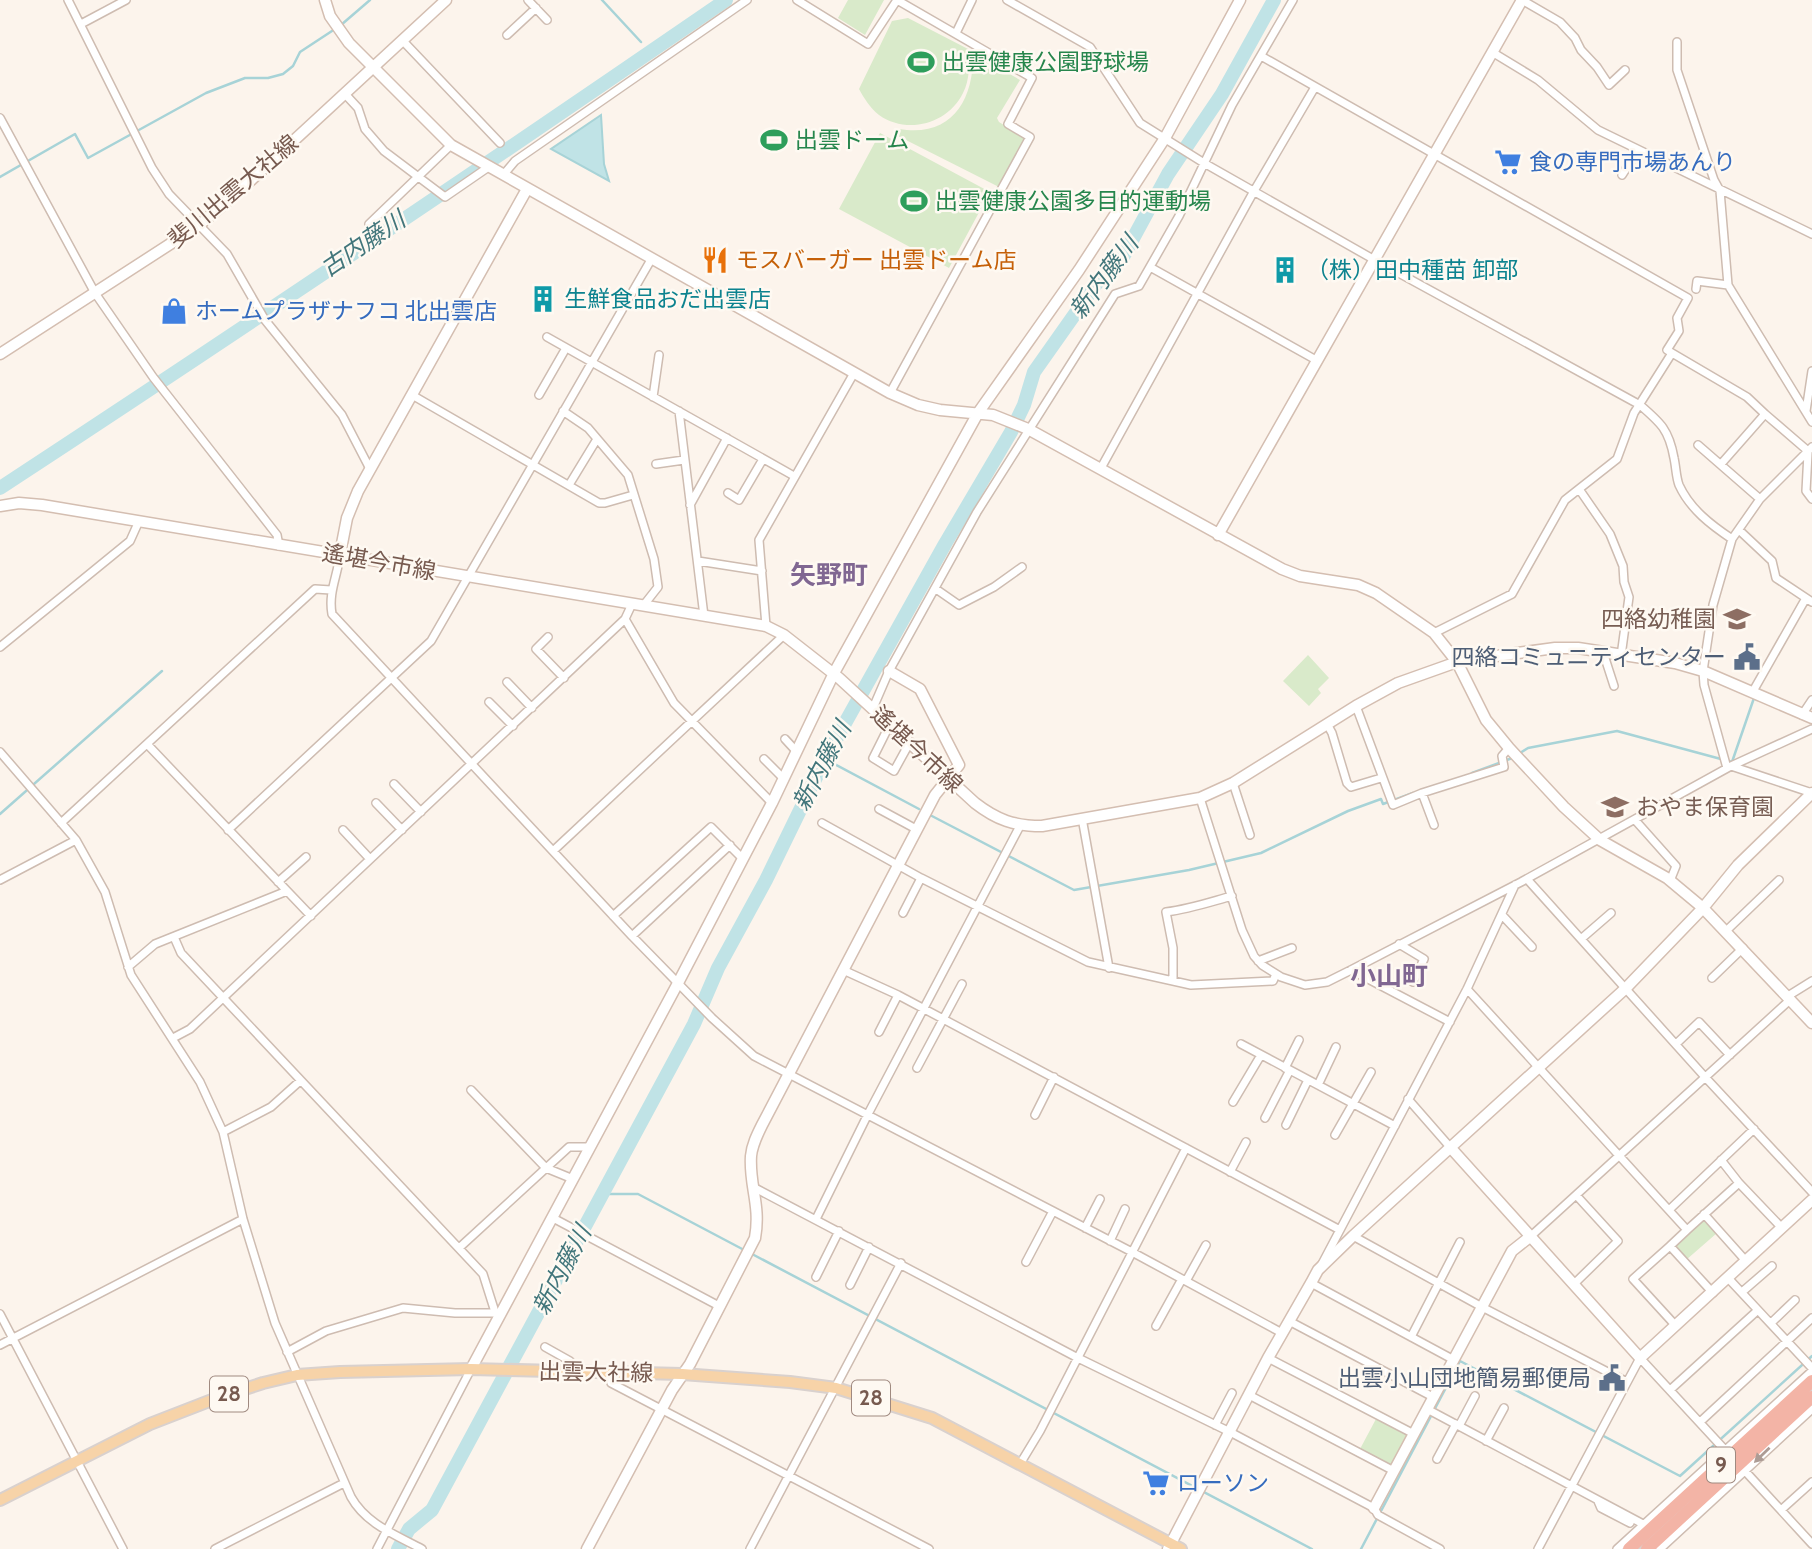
<svg xmlns="http://www.w3.org/2000/svg" width="1812" height="1549" viewBox="0 0 1812 1549" font-family="Cabin,'Noto Sans JP',sans-serif">
	<rect width="100%" height="100%" fill="#fcf4ec"/>
	<!-- green -->
	<path fill="#d9eaca" d="M848 0H884L865 35 838 18Z
		M908 18 970 50C969 64 970 80 963 93 948 124 907 135 879 115 870 108 864 98 859 89L892 21Z
		M973 53 1020 80 997 118 999 122 1025 138 999 187 896 135 899 129C952 138 974 100 973 53Z
		M880 133 990 192 949 268 839 209Z
		M1308 655 1329 678 1318 689 1321 693 1309 706 1283 681Z
		M1704 1219 1717 1233 1686 1260 1674 1247Z
		M1376 1419 1409 1436 1395 1464 1389 1465 1360 1449Z"/>
	<!-- water -->
	<path fill="#c0e3e6" stroke="#a7d3d7" stroke-width="2" d="M601 115 604 164 609 181 551 149Z"/>
	<g fill="none" stroke-linecap="round" stroke-linejoin="round">
		<!-- stream -->
		<path stroke="#a7d3d7" stroke-width="2.5" d="M602 0 641 42
			M341 25 370 0
			M0 177 75 134 88 158 206 93 245 78H268L283 74 293 66 300 52 335 29
			M1520 753 1528 748 1617 731 1732 762 1754 698 1757 700
			M825 759 919 809
			M1472 773 1515 757
			M0 814 162 671
			M930 815 1074 890 1189 870 1261 853 1348 811 1381 799 1383 804 1413 793
			M603 1194H638L746 1251
			M752 1254 1312 1549
			M1361 1549 1460 1361 1680 1476 1812 1356"/>
		<!-- river -->
		<path stroke="#c0e3e6" stroke-width="14" d="M0 488C244 328 486 165 726 0
			M398 1549 409 1529 432 1510 694 1024 718 968 766 880 825 759 945 544 1011 432 1024 405 1034 372 1106 270 1123 257 1168 174 1222 94 1274 0"/>
		<defs>
			<path id="street" d="M68 0 152 168 169 194 227 254 265 320 342 415 370 469
				M528 0 547 20
				M797 0 868 44 897 0 1032 78 1008 124 1030 137 890 393
				M1007 0 1090 47 1140 123 1204 163 1373 259 1640 405C1661 423 1669 430 1674 458 1676 467 1676 477 1679 485 1690 509 1711 525 1732 539
				M1522 0 1560 22 1575 38 1581 50 1597 67 1609 85 1625 70
				M81 24 126 0
				M956 33 972 0
				M507 35 536 8
				M403 41 500 143
				M1677 42V70L1714 180 1720 191 1728 285 1812 422
				M1492 52 1538 80 1598 130 1812 234
				M1261 56 1688 298 1677 318 1679 331 1667 350 1672 353
				M345 94 358 108 365 129 384 151 445 197 490 166
				M0 118 95 293 153 377 277 535 279 546
				M504 174 515 161 747 0
				M1622 175 1638 150
				M369 224 451 145
				M1150 267 1316 360
				M1696 289 1697 281 1728 285
				M547 337 794 476
				M412 395 599 503H605L633 495
				M539 395 566 348
				M653 397 659 355
				M563 411 588 428 628 475 654 559 658 587 643 606
				M679 411 704 616
				M1806 411 1812 371
				M1698 445 1760 499
				M1808 453 1806 491 1812 499
				M656 464 684 460
				M1721 464 1765 414 1808 451
				M1101 468 1254 191 1315 87
				M569 485 597 439
				M1579 489 1610 534 1623 566 1624 582 1629 597 1621 656
				M728 493 739 500 763 459
				M690 505 727 438
				M1739 530 1772 561 1776 578 1812 602
				M340 554C338 575 328 592 332 614L632 936 712 1018 754 1056 1132 1252 1282 1333
				M698 561 762 571
				M936 589 959 605 994 587 1022 567
				M625 619 674 703 772 803
				M766 626 759 540 854 373
				M1434 633 1512 594 1565 500 1617 459 1634 413 1672 353 1747 397 1765 414
				M548 637 536 649 564 678
				M0 647 130 541 139 521
				M1603 652 1614 686
				M507 682 532 708
				M1752 693 1806 598
				M489 702 513 726
				M1356 706 1393 805 1422 793 1504 767 1502 756 1509 748
				M873 708 889 671 977 512 1115 294 1139 286 1179 216 1232 105 1293 0
				M1802 715 1812 700
				M890 724 873 758 894 771 910 742
				M1327 724 1332 733 1347 783 1351 787 1381 778
				M785 739 797 752
				M147 744 311 916
				M0 752 76 840 105 892 131 975 200 1082 223 1132 243 1219 275 1323 351 1497C366 1524 396 1535 422 1549
				M764 759 784 779
				M1731 766 1812 793
				M1727 768 1704 685 1703 671 1713 605 1732 539 1760 499 1812 447
				M1233 783 1250 835
				M394 784 421 812
				M1422 793 1434 825
				M1200 798 1242 930 1254 956 1262 965 1281 977 1305 985 1327 982 1351 970 1521 882 1731 766 1812 729
				M376 803 402 830
				M879 809 916 829
				M1082 818 1109 968
				M1635 820 1676 866 1670 881
				M61 823 315 589 331 590
				M822 823 921 878 1088 962 1191 985 1273 981 1276 974
				M228 830 431 641 652 258
				M343 830 370 859
				M553 851 784 635
				M1527 879 1705 1077 1812 1192
				M0 880 76 840
				M278 882 306 857
				M903 913 921 878
				M1502 915 1532 947
				M613 916 711 827 743 859
				M1726 931 1779 880
				M632 936 730 845
				M174 937 181 953 483 1274 495 1312
				M1581 939 1611 913
				M1399 944 1424 959 1413 982
				M1258 961 1292 948
				M128 967 155 944 287 891
				M843 970 898 995 1340 1230
				M1351 970 1450 1022
				M1712 978 1743 948
				M1173 981V948L1166 912C1190 909 1210 902 1232 896
				M1467 989 1687 1230 1670 1246 1713 1293
				M1788 996 1812 981
				M879 1032 898 995
				M173 1038 190 1029 625 619 632 604
				M1241 1044 1395 1126
				M1676 1044 1699 1022 1730 1055
				M917 1068 962 984
				M1285 1068 1299 1040
				M1318 1085 1336 1047
				M471 1090 546 1168 573 1179
				M1408 1099 1450 1147
				M1233 1102 1261 1055
				M1035 1115 1054 1077
				M1265 1118 1290 1070
				M1286 1125 1308 1080
				M223 1132 271 1107 300 1081
				M1335 1135 1371 1072
				M1721 1160 1739 1183 1782 1228
				M1230 1172 1246 1142
				M755 1188 1078 1358 1230 1432 1374 1508 1378 1515 1440 1549
				M1669 1210 1754 1129
				M1704 1214 1746 1261
				M553 1218 719 1306
				M816 1219 868 1114 1020 826
				M1085 1228 1100 1199
				M1687 1230 1739 1183
				M1353 1236 1482 1307 1627 1382
				M1531 1236 1791 999
				M1110 1241 1125 1209
				M1670 1246 1633 1279 1676 1326
				M459 1248 569 1147H590
				M1026 1262 1053 1211
				M1322 1264 1467 989 1515 885
				M816 1277 839 1231
				M1728 1278 1812 1368
				M1186 1281 1206 1245
				M1311 1283 1454 1360
				M1574 1284 1618 1241 1576 1195
				M850 1285 869 1247
				M1742 1292 1772 1266
				M0 1314 123 1549
				M1289 1321 1433 1397
				M1771 1323 1795 1300
				M1156 1326 1182 1279
				M1411 1337 1460 1242
				M0 1345 243 1219
				M545 1347 570 1361 571 1372
				M287 1352 326 1331 403 1308 455 1313H496
				M1268 1358 1414 1434
				M608 1373 611 1383 929 1549
				M1670 1390 1758 1310
				M1249 1395 1394 1471
				M1427 1409 1643 1524
				M1700 1422 1812 1318
				M1215 1425 1232 1393
				M1459 1426 1475 1396
				M1486 1441 1504 1408
				M1437 1459 1456 1424
				M1020 1464 1040 1431 1186 1148
				M1745 1471 1812 1544
				M1598 1501 1601 1508 1630 1523
				M1781 1510 1812 1482
				M215 1549 344 1483
				M377 1549 471 1369
				M750 1549 901 1263
				M1538 1549 1640 1358 1725 1450
				M1617 1549 1812 1371
				M1660 1549 1812 1409"/>
			<path id="secondary" d="M325 0 330 16 349 43 451 145 890 393 918 405 940 410 993 415 1028 429 1282 569 1300 576 1358 585 1376 593 1434 633 1457 662 1486 720 1509 748 1564 807 1600 840 1667 878 1703 908 1812 1023
				M0 354 198 226 237 193 446 0
				M0 506 19 503 42 505 766 626 784 635 839 678 975 803C997 820 1014 826 1042 826L1200 798 1233 783 1356 706 1398 683 1457 662 1503 655 1555 648H1578L1675 663 1703 671 1812 718
				M1218 535 1522 0
				M340 554 347 518 358 491 527 189
				M1450 1147 1640 1358 1812 1200
				M471 1369 678 983 772 803 834 673 978 413 1079 270 1165 138 1240 0
				M1374 1508 1512 1251 1531 1236
				M587 1549 672 1390 690 1364 755 1238C761 1205 749 1186 751 1156 752 1145 757 1135 762 1125L935 795 959 765 920 689 889 671
				M1168 1549 1268 1358 1311 1283 1318 1270 1353 1236 1626 988 1703 908 1738 865 1812 793"/>
			<path id="primary" d="M0 1500 150 1424 217 1398 263 1383 297 1375 340 1372 471 1369 682 1374 790 1382 836 1388 932 1418 1181 1549"/>
			<path id="highway" d="M1629 1549 1812 1381
				M1647 1549 1812 1397"/>
		</defs>
		<!-- street casing -->
		<use href="#street" stroke="#cebcb1" stroke-width="10"/>
		<!-- secondary casing -->
		<use href="#secondary" stroke="#d4beb1" stroke-width="13"/>
		<!-- primary casing -->
		<use href="#primary" stroke="#d9d1ce" stroke-width="14"/>
		<!-- highway casing -->
		<use href="#highway" stroke="#d9d1ce" stroke-width="16"/>
		<!-- street -->
		<use href="#street" stroke="#fff" stroke-width="7"/>
		<!-- secondary -->
		<use href="#secondary" stroke="#fff" stroke-width="10"/>
		<!-- primary -->
		<use href="#primary" stroke="#f7d3a8" stroke-width="10"/>
		<!-- highway -->
		<use href="#highway" stroke="#f3b4a6" stroke-width="12"/>
	</g>
	<!-- one-way arrows -->
	<defs><path id="oneway-solid" d="M-6-.8H1V-3.2L6.5 0L1 3.2V.8H-6Z" transform="scale(1.75)"/></defs>
	<use fill="#ad9c95" href="#oneway-solid" transform="translate(1762 1455) rotate(136)"/>
	<!-- icons -->
	<defs>
		<symbol id="stadium-bare" viewBox="-9 -9 18 18"><path d="M0-5a6.5 5 0 1 0 0 10a6.5 5 0 1 0 0-10ZM-3.5-1.8h7v3.6h-7Z" fill="#2e9e5b" stroke="#fef9f2" stroke-width="2.5" paint-order="stroke"/></symbol>
		<symbol id="supermarket-bare" viewBox="-9 -9 18 18"><path d="M-6-5.5h2.5l.6 2H6L4.5 2H-2.5L-4.4-4H-6ZM-1.5 3.2a1.3 1.3 0 1 0 .1 0ZM3 3.2a1.3 1.3 0 1 0 .1 0Z" fill="#3f7fe0" stroke="#fef9f2" stroke-width="2.5" paint-order="stroke"/></symbol>
		<symbol id="restaurant-bare" viewBox="-9 -9 18 18"><path d="M-5-6h1v4h1v-4h1v4h1v-4h1v5L-1.5 .5V6h-2V.5L-5-1ZM5-6V6H3V1.5H1.5Q1.5-4 5-6Z" fill="#e8710a" stroke="#fef9f2" stroke-width="2.5" paint-order="stroke"/></symbol>
		<symbol id="building-bare" viewBox="-9 -9 18 18"><path d="M-4-6H4V6H1V3H-1V6H-4ZM-2.5-4.3h1.7v1.8h-1.7ZM.8-4.3h1.7v1.8H.8ZM-2.5-1h1.7V.8h-1.7ZM.8-1h1.7V.8H.8Z" fill="#0f9aa8" stroke="#fef9f2" stroke-width="2.5" paint-order="stroke"/></symbol>
		<symbol id="shop-bare" viewBox="-9 -9 18 18"><path d="M-5-2.5h2.3a2.7 3.5 0 0 1 5.4 0H5L5.5 6h-11ZM-1.5-2.5h3a1.5 2.3 0 0 0-3 0Z" fill="#3f7fe0" stroke="#fef9f2" stroke-width="2.5" paint-order="stroke"/></symbol>
		<symbol id="school-bare" viewBox="-9 -9 18 18"><path d="M0-5L7-2L0 1L-7-2ZM-4 1L0 2.5L4 1V4Q0 6-4 4Z" fill="#8d6e63" stroke="#fef9f2" stroke-width="2.5" paint-order="stroke"/></symbol>
		<symbol id="civic-bare" viewBox="-9 -9 18 18"><path d="M-.6-6.5H3V-4.5H.6V-3L4-1V1h2V6H-6V1h2V-1L-.6-3ZM-1.2 2.5V6h2.4V2.5Z" fill="#5c6f8a" stroke="#fef9f2" stroke-width="2.5" paint-order="stroke"/></symbol>
	</defs>
	<g fill-rule="evenodd">
		<use href="#stadium-bare" x="902" y="43" width="38" height="38"/>
		<use href="#stadium-bare" x="755" y="121" width="38" height="38"/>
		<use href="#supermarket-bare" x="1489" y="143" width="38" height="38"/>
		<use href="#stadium-bare" x="895" y="182" width="38" height="38"/>
		<use href="#restaurant-bare" x="696" y="241" width="38" height="38"/>
		<use href="#building-bare" x="1266" y="251" width="38" height="38"/>
		<use href="#building-bare" x="524" y="280" width="38" height="38"/>
		<use href="#shop-bare" x="155" y="292" width="38" height="38"/>
		<use href="#school-bare" x="1718" y="600" width="38" height="38"/>
		<use href="#civic-bare" x="1728" y="638" width="38" height="38"/>
		<use href="#school-bare" x="1596" y="788" width="38" height="38"/>
		<use href="#civic-bare" x="1593" y="1359" width="38" height="38"/>
		<use href="#supermarket-bare" x="1137" y="1464" width="38" height="38"/>
	</g>
	<g text-anchor="middle" stroke-width="5" stroke-linejoin="round" paint-order="stroke">
		<!-- shield labels -->
		<g fill="#fef9f2" stroke="#a08a80" stroke-width="2">
			<rect x="210" y="1376.5" width="38" height="35" rx="5"/>
			<rect x="852" y="1380.5" width="38" height="35" rx="5"/>
			<rect x="1707" y="1447.5" width="28" height="35" rx="5"/>
		</g>
		<g font-size="21" font-weight="bold" fill="#775a4f">
			<text x="229" y="1401">28</text>
			<text x="871" y="1405">28</text>
			<text x="1721" y="1472">9</text>
		</g>
		<!-- leisure labels -->
		<g font-size="23" fill="#27864d" stroke="#fef9f2" text-anchor="start">
			<text x="942" y="70">出雲健康公園野球場</text>
			<text x="795" y="148">出雲ドーム</text>
			<text x="935" y="209">出雲健康公園多目的運動場</text>
		</g>
		<!-- shop labels -->
		<g font-size="23" fill="#366cbe" stroke="#fef9f2" text-anchor="start">
			<text x="1529" y="170">食の専門市場あんり</text>
			<text x="195" y="319">ホームプラザナフコ 北出雲店</text>
			<text x="1177" y="1491">ローソン</text>
		</g>
		<!-- street labels -->
		<g font-size="23" fill="#775a4f" stroke="#fef9f2">
			<text transform="translate(233 191) rotate(-40)" y="8">斐川出雲大社線</text>
			<text transform="translate(379 562) rotate(10)" y="8">遙堪今市線</text>
			<text transform="translate(917 749) rotate(43)" y="8">遙堪今市線</text>
			<text transform="translate(596 1372) rotate(1)" y="8">出雲大社線</text>
		</g>
		<!-- food labels -->
		<g font-size="23" fill="#c56008" stroke="#fef9f2" text-anchor="start">
			<text x="736" y="268">モスバーガー 出雲ドーム店</text>
		</g>
		<!-- culture labels -->
		<g font-size="23" fill="#0d838f" stroke="#fef9f2" text-anchor="start">
			<text x="1306" y="278">（株）田中種苗 卸部</text>
			<text x="564" y="307">生鮮食品おだ出雲店</text>
		</g>
		<!-- education labels -->
		<g font-size="23" fill="#785e54" stroke="#fef9f2" text-anchor="end">
			<text x="1716" y="627">四絡幼稚園</text>
			<text x="1636" y="815" text-anchor="start">おやま保育園</text>
		</g>
		<!-- service labels -->
		<g font-size="23" fill="#4e5e75" stroke="#fef9f2" text-anchor="end">
			<text x="1726" y="665">四絡コミュニティセンター</text>
			<text x="1591" y="1386">出雲小山団地簡易郵便局</text>
		</g>
		<!-- water labels -->
		<g font-size="24" font-style="italic" fill="#42767b" stroke="#fef9f2">
			<text transform="translate(363 244) rotate(-34)" y="8">古内藤川</text>
			<text transform="translate(1104 277) rotate(-53)" y="8">新内藤川</text>
			<text transform="translate(822 766) rotate(-62)" y="8">新内藤川</text>
			<text transform="translate(562 1270) rotate(-62)" y="8">新内藤川</text>
		</g>
		<!-- quarter labels -->
		<g font-size="26" font-weight="bold" fill="#806792" stroke="#fef9f2">
			<text x="829" y="584">矢野町</text>
			<text x="1389" y="985">小山町</text>
		</g>
	</g>
</svg>
